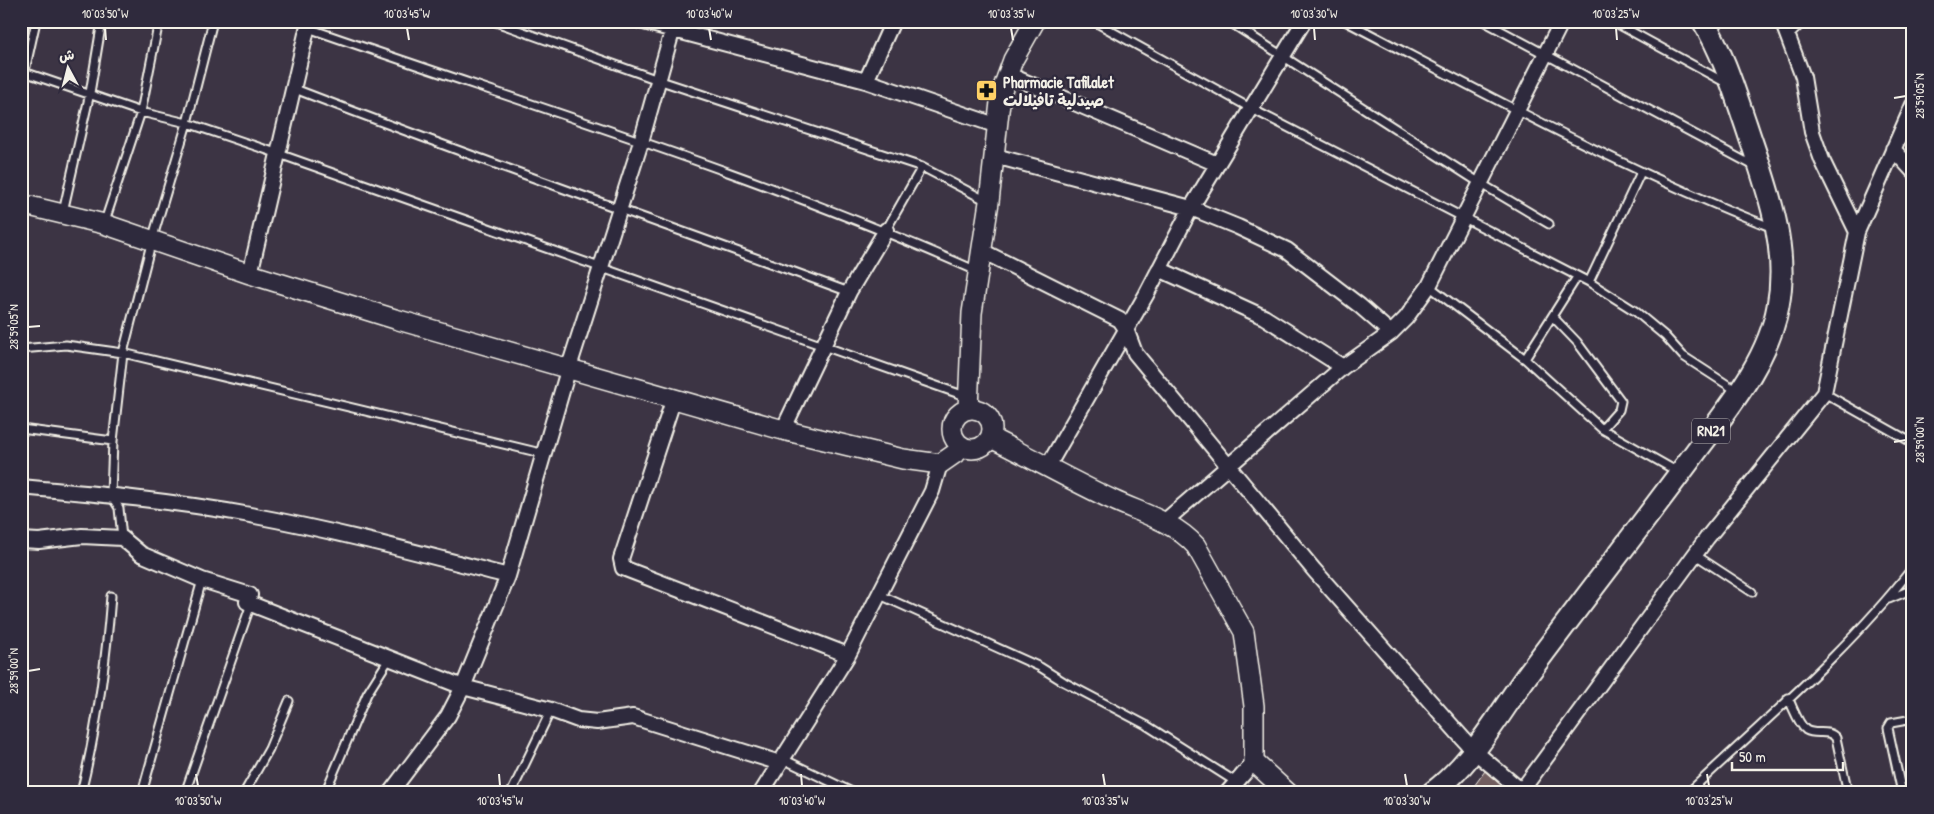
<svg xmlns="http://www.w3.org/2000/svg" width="1934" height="814" viewBox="0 0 1934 814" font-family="'Patrick Hand','Playpen Sans Arabic',sans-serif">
	<rect width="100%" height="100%" fill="#3c3444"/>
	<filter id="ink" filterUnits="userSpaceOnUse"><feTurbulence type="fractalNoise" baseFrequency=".02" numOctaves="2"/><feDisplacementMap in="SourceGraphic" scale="10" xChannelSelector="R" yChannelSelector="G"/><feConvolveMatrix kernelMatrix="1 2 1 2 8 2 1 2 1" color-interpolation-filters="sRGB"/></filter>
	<g filter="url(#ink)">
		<!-- building -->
		<path fill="#715d5e" stroke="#f4f1e8" d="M1485 771 1510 793H1469Z"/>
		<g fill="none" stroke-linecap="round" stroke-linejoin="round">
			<defs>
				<path id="lane" d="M493 21 658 80 922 167 987 201
					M1093 21 1252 109 1589 282 1635 311 1665 336 1683 356 1737 391
					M1228 21 1480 183 1549 224
					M1345 21C1486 94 1626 171 1773 228
					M1483 21 1754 166
					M1612 21 1726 83
					M308 28C532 106 760 175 977 271
					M21 71 141 112 187 123 279 154 968 397
					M21 89 36 21
					M295 89C478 160 664 224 849 292
					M63 212 90 93 102 21
					M104 224 141 112 159 21
					M886 230 922 167
					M1589 282 1641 172
					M1429 286 1525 359 1602 429 1678 472
					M1553 317 1577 342 1621 401 1619 410 1602 429
					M21 349 66 345 123 353 545 454
					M1525 359 1577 277
					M1824 393 1913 443
					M21 429 113 441
					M122 538 119 508 111 495 113 441 123 353 152 240 187 123 213 21
					M1694 554 1752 592
					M880 595 1040 667 1064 682 1146 725 1236 782
					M1889 599 1913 589
					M1788 698C1793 707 1798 724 1806 730 1816 736 1828 728 1836 738L1848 793
					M783 759 854 793
					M81 793C97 728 106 662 111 596
					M142 793 202 580
					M185 793 251 604
					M244 793 269 749 289 701
					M325 793 367 694 389 659
					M511 793 551 710
					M1688 793C1765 720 1847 652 1913 567
					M1902 793 1888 728 1891 723 1913 719"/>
				<path id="street" d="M640 21 866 81 998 126
					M1782 21 1803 77 1812 132 1822 160 1857 232
					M1787 33 1799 21
					M1007 74 1217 164
					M866 81 893 21
					M1893 149 1913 171
					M995 156 1191 208 1238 227 1287 250 1360 306 1391 333
					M982 251 1120 320 1126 329 1135 353 1314 570 1473 750 1524 793
					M1159 269 1264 317 1343 367
					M250 274 309 21
					M674 398 621 559 623 568 848 655
					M783 430 849 292 886 230
					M1048 466 1146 295 1191 208 1304 21
					M21 487C98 494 175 501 250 515 337 531 423 554 508 576
					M1165 521 1343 367 1391 333 1406 318 1429 286 1562 21
					M21 540 39 541 82 536 122 538 141 554 202 580 250 595 247 602 251 604 463 687 551 710 578 720 597 722 633 717 780 763
					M1522 790 1707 538 1824 393 1857 232 1913 105
					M390 793 448 716 463 687 508 576 569 367 641 142 675 21
					M761 793 848 655 932 491 940 464
					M1227 793 1254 762"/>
				<path id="secondary" d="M21 204 104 224 250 274 395 319 783 430 903 459 940 464 963 448
					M952 429a20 20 0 1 1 40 0a20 20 0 1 1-40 0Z
					M968 409 972 313 989 202 1001 93 1013 60 1035 21
					M991 438C1032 458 1072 481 1113 500 1143 514 1173 521 1196 546L1244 632 1254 706V762L1288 793"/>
				<path id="primary" d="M1432 793C1474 762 1500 711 1531 670 1583 600 1637 531 1689 461 1723 414 1768 364 1778 306 1790 244 1765 183 1746 125 1734 90 1723 53 1703 21"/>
			</defs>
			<!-- lane casing -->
			<use href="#lane" stroke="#f4f1e8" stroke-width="11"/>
			<!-- street casing -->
			<use href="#street" stroke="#f4f1e8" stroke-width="18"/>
			<!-- secondary casing -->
			<use href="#secondary" stroke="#f4f1e8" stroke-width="22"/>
			<!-- primary casing -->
			<use href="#primary" stroke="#f4f1e8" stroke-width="25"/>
			<!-- lane -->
			<use href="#lane" stroke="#2f2a3d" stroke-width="7"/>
			<!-- street -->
			<use href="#street" stroke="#2f2a3d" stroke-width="14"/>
			<!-- secondary -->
			<use href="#secondary" stroke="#2f2a3d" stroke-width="19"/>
			<!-- primary -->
			<use href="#primary" stroke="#2f2a3d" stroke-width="21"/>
		</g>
	</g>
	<!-- ticks -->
	<path fill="none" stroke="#f4f1e8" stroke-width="2" d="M105 28 106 40M407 28 409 40M709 28 711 40M1011 28 1013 40M1314 28 1315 40M1616 28 1617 40M1894 98 1906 96M28 327 40 326M1894 442 1906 440M28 671 40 669M196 774 198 786M499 774 500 786M801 774 802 786M1103 774 1105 786M1405 774 1407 786M1707 774 1709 786"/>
	<!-- icons -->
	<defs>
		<symbol id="pharmacy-square" viewBox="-11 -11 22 22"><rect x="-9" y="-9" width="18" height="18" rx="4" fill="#ffd166" stroke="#2f2a3d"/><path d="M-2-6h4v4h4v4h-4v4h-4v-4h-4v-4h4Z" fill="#111"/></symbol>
	</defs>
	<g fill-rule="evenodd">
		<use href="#pharmacy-square" x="974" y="78" width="25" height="25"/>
	</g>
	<g text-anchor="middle" stroke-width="4.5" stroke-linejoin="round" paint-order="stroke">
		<!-- shield labels -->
		<rect fill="#2f2a3d" stroke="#b9b5b5" stroke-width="1" x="1692" y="418.5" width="38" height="25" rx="4"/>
		<g font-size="15" font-weight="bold" fill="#f4f1e8">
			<text x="1711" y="436">RN21</text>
		</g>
		<!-- poi labels -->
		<g font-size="16" font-weight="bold" fill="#f4f1e8" stroke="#2f2a3d" text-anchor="start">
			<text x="1003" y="88">Pharmacie Tafilalet<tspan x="1003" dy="18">صيدلية تافيلالت</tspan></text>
		</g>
	</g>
	<!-- margin -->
	<rect width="1934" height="814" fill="none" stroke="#2f2a3d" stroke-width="55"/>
	<!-- north arrow -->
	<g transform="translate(68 68) rotate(353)" stroke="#2f2a3d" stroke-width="4" paint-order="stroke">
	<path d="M0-4L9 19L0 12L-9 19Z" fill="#f4f1e8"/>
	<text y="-8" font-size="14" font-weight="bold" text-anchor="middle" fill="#f4f1e8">ش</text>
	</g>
	<!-- scale -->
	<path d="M1732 762v8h111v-8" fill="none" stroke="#f4f1e8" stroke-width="2.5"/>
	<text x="1739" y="762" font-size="15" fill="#f4f1e8" stroke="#2f2a3d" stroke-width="4" paint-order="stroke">50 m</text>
	<rect x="28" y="28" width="1878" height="758" fill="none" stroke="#f4f1e8" stroke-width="2"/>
	<g font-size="12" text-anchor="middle" fill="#f4f1e8">
		<text x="105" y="18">10°03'50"W</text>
		<text x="407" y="18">10°03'45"W</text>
		<text x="709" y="18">10°03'40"W</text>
		<text x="1011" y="18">10°03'35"W</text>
		<text x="1314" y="18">10°03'30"W</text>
		<text x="1616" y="18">10°03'25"W</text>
		<text transform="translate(1920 96) rotate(-90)" y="4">28°59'05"N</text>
		<text transform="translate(14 327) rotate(-90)" y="4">28°59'05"N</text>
		<text transform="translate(1920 440) rotate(-90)" y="4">28°59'00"N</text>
		<text transform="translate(14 671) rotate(-90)" y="4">28°59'00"N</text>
		<text x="198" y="805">10°03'50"W</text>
		<text x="500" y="805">10°03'45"W</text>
		<text x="802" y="805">10°03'40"W</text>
		<text x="1105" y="805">10°03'35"W</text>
		<text x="1407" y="805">10°03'30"W</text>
		<text x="1709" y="805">10°03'25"W</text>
	</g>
</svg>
